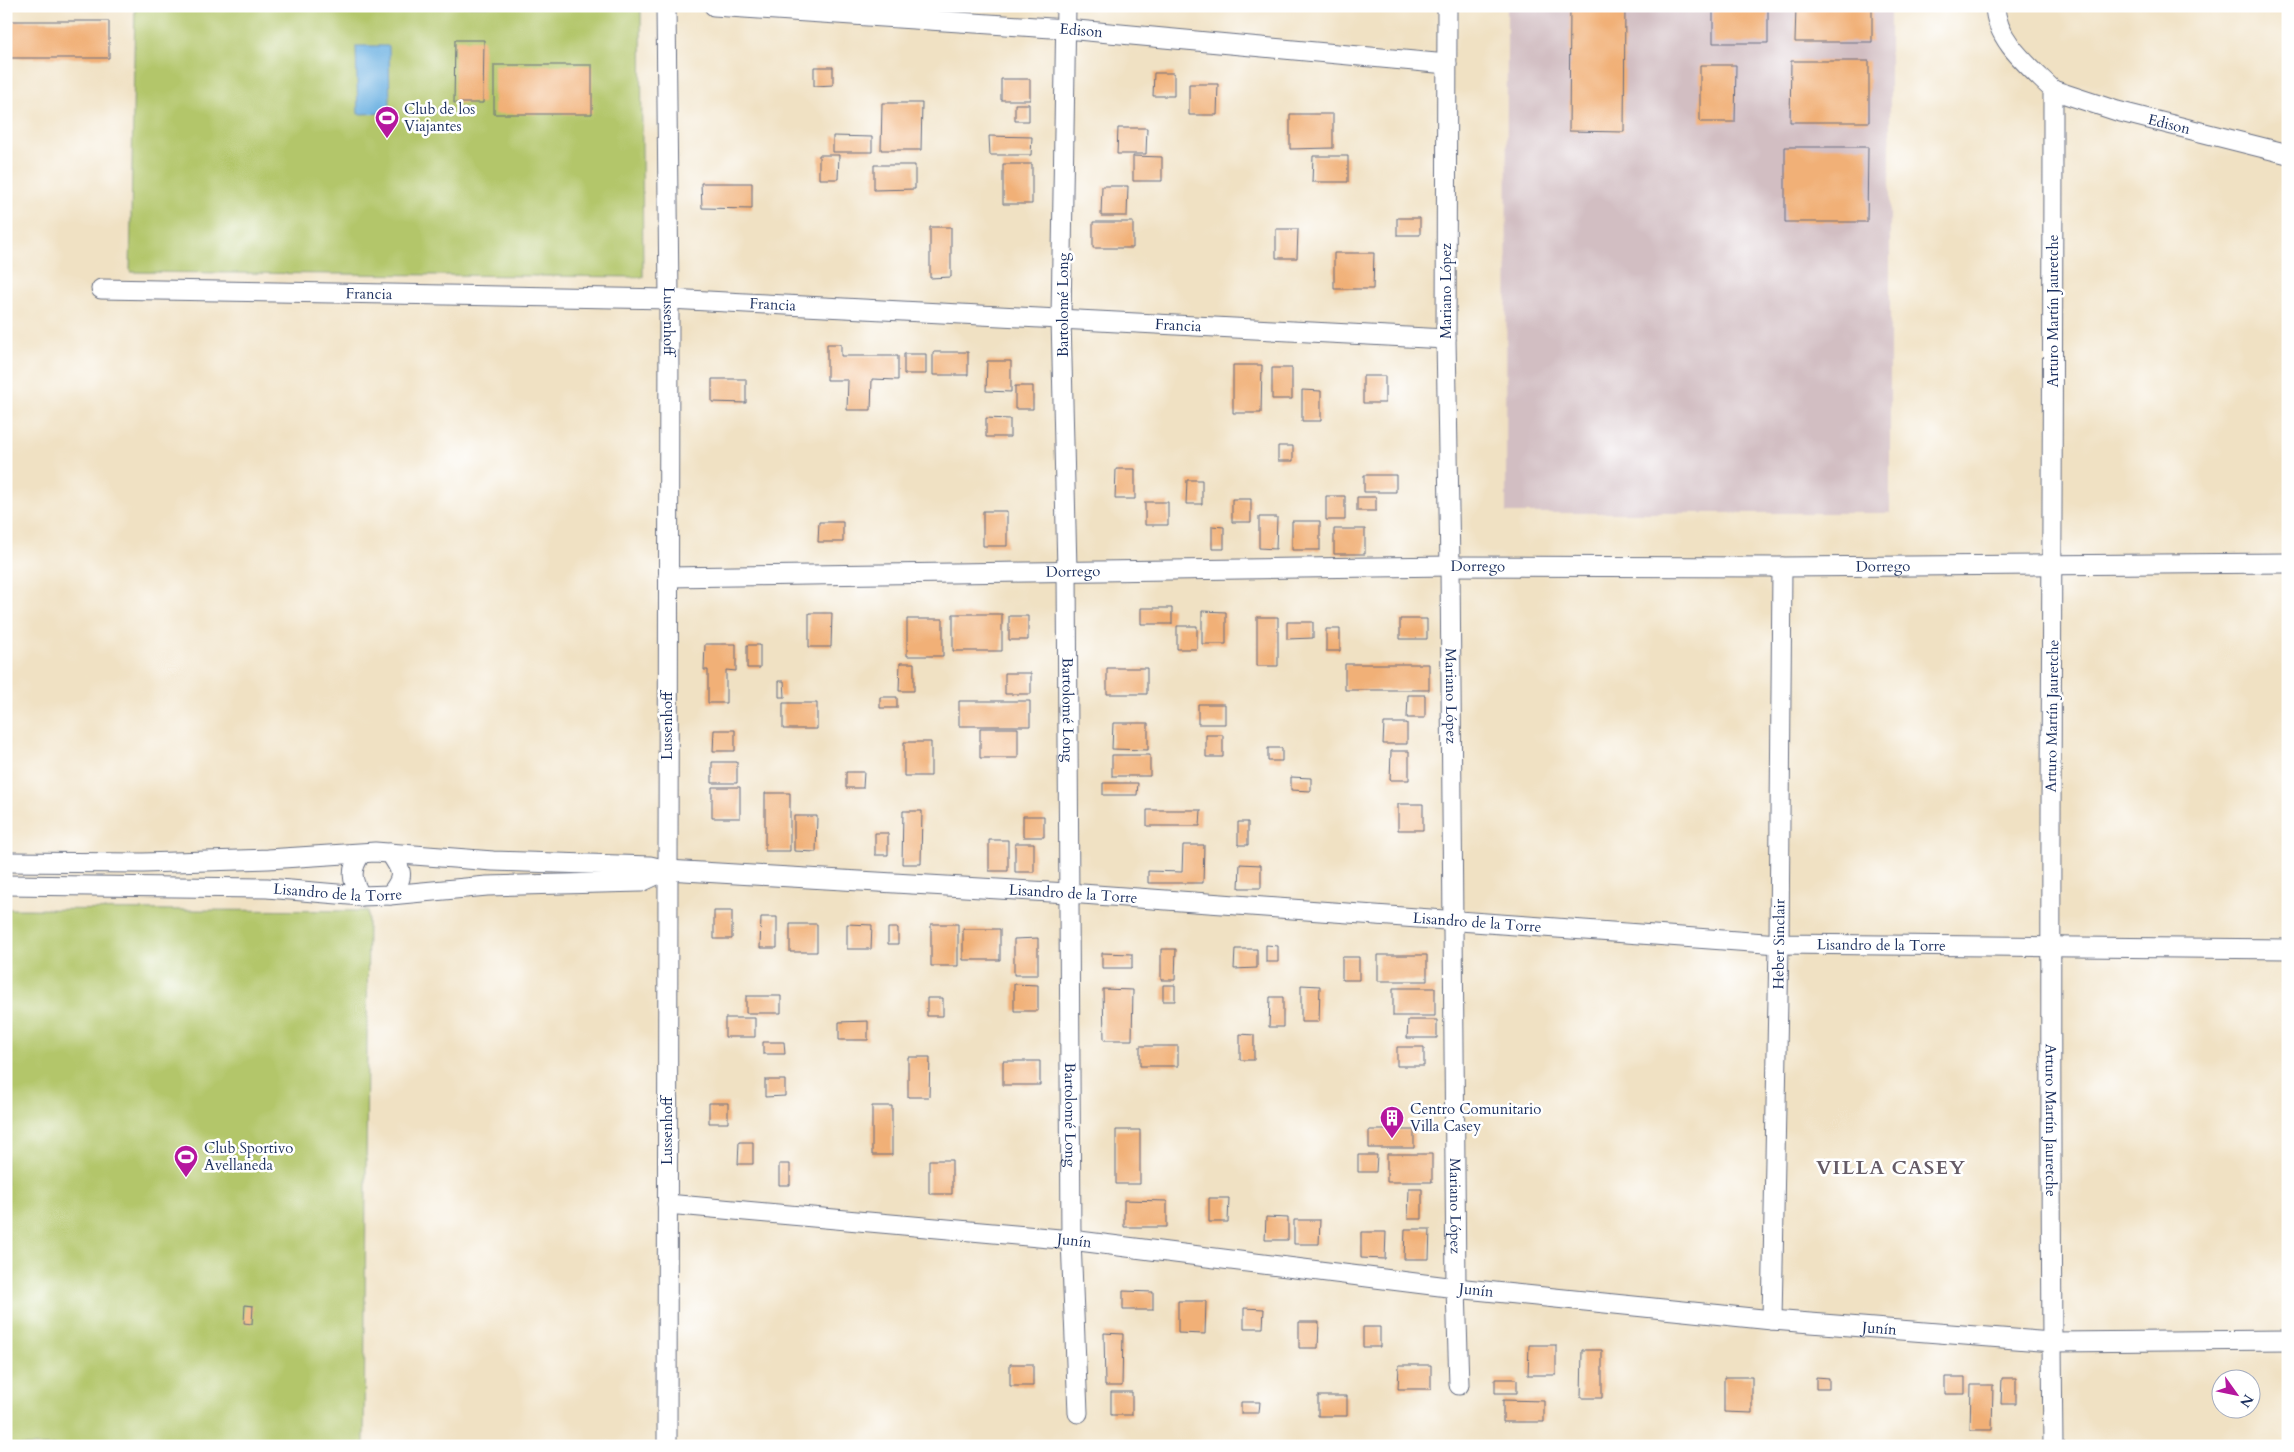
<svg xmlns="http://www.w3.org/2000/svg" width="2294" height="1452" viewBox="0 0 2294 1452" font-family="Cardo,serif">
	<rect width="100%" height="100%" fill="#fff"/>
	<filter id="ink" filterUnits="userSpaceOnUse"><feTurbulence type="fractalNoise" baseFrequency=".02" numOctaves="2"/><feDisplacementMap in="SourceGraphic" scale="10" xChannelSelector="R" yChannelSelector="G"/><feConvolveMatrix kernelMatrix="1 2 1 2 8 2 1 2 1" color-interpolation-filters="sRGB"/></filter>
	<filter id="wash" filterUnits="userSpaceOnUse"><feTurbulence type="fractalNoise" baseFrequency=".0096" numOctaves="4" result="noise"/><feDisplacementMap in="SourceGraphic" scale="20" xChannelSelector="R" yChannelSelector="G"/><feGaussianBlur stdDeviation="1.12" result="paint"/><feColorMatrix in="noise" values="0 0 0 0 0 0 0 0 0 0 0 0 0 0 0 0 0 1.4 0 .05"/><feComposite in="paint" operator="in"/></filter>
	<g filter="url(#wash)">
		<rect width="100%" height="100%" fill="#f0e1c3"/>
		<!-- industrial -->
		<path fill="#d2bec2" d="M1507 6H1890V513H1506Z"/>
		<!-- green -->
		<path fill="#b3c66a" stroke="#677a64" d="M135 6H641L643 277 130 272Z
			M6 909 368 911 364 1446H6Z"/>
		<!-- water -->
		<path fill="#6bb0e1" stroke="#4370a0" d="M356 46H389L390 113 358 114Z"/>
		<g id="blocks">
			<!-- building -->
			<path fill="#f1b077" d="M1570 6H1625L1624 132 1569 131Z
				M1713 6H1768V43H1713Z
				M1796 6H1872V42H1795Z
				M6 21H109V58H6Z
				M455 40H484L483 103H454Z
				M1791 61H1869V122H1790Z
				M494 65H592V114H494Z
				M1700 65H1736L1735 122H1700Z
				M814 67H833V85L814 86Z
				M1154 73H1174V96H1153Z
				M1001 79H1030V100H1001Z
				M1189 84H1218L1217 115H1189Z
				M882 103H922L921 150H881Z
				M1015 104H1029V121H1015Z
				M1290 114H1333V148L1290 149Z
				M1118 128H1147L1146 154H1117Z
				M833 136 872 137V152H833Z
				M989 136 1032 137 1031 155H990Z
				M1785 147H1868L1867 222H1785Z
				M819 155H839L838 179H819Z
				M1133 156 1162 157V181H1133Z
				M1313 156H1348V182H1312Z
				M1003 164H1032V204H1003Z
				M874 165H915V189L874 190Z
				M701 183H752V209L702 208Z
				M1102 186H1128L1127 216H1101Z
				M1397 218H1420V235H1397Z
				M1093 222H1133V248H1093Z
				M930 227H951V277L930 278Z
				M1276 229H1298L1297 258H1276Z
				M1334 253H1374L1373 289H1334Z
				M827 344H841V356H898V380L872 379 871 410H847L848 380H827Z
				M933 352H968V375H933Z
				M904 354H926V374H904Z
				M987 361H1011V392L986 391Z
				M1233 365H1262L1261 413H1233Z
				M1272 368H1292V399H1272Z
				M1363 376H1385V403H1363Z
				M712 379H746V403L712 402Z
				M1015 386H1033V409H1015Z
				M1302 390 1321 391V421H1302Z
				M986 418 1010 419V437H986Z
				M1278 446H1293V461H1278Z
				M1116 469H1135V499H1115Z
				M1364 475H1396V492H1364Z
				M1187 480H1202V504H1186Z
				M1326 496H1345V520H1326Z
				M1357 497H1376V511H1357Z
				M1232 499H1251V522H1232Z
				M1145 502H1168V525H1145Z
				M983 511H1007V546H983Z
				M1259 517H1277L1276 549 1259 548Z
				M1292 521H1320V550H1292Z
				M819 522H843V542H818Z
				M1212 526 1224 527V549H1212Z
				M1334 529H1365V554H1334Z
				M1141 608H1172V624H1141Z
				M1202 611 1226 612V644H1202Z
				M809 613H832L831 647H809Z
				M953 614H1002V651H953Z
				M1009 616H1028V640H1009Z
				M1257 617H1278V666H1257Z
				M907 619H943V656H907Z
				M1400 619H1427V639H1400Z
				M1287 622H1313V638L1287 639Z
				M1177 626H1197V649H1177Z
				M1326 629H1340V651H1326Z
				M705 644H736V671L726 670V703H708V670H704Z
				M747 645H760V668H747Z
				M900 663H914V691H899Z
				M1345 664H1429V690H1345Z
				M1107 668H1147V694H1107Z
				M1005 673H1031V694H1005Z
				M779 681H784L785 697H779Z
				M1408 695H1425V718H1407Z
				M880 697H897V708H880Z
				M959 701H1030V726H959Z
				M783 703H817V729H783Z
				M1198 704H1225V724H1198Z
				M1113 723H1148V750L1112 749Z
				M1384 723H1407V744H1383Z
				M980 728H1018V758H980Z
				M714 730H735V751H713Z
				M1206 735H1223V757H1206Z
				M904 742H931V776H904Z
				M1268 748H1282V761H1268Z
				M1391 751H1409V780H1390Z
				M1112 755H1150V776H1112Z
				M712 762H737V783H712Z
				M846 772H864L863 788H846Z
				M1291 777 1311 778V791L1291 790Z
				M1103 783H1138L1137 795H1103Z
				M712 787H740V818H712Z
				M765 793H790V851H765Z
				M1398 804H1423V830H1398Z
				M1147 810H1201L1200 826H1147Z
				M903 811H922L921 864H902Z
				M794 816H817L816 852 794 851Z
				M1023 816H1044V837H1023Z
				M1238 822H1248V845H1238Z
				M875 833H888V855H875Z
				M989 840H1008V871H989Z
				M1015 843H1034V872H1015Z
				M1183 845H1204L1203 883H1148V871L1182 872Z
				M1240 864 1261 865V888H1239Z
				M714 911H732V939H714Z
				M761 917H777V948H760Z
				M790 924H817V952H790Z
				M847 924 872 925 871 949H847Z
				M931 924H958V966H931Z
				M888 928H898V944H888Z
				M963 929H1000V960H963Z
				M1038 938V975H1014V939Z
				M1266 945 1278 946V962H1266Z
				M1161 949H1176L1175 980H1161Z
				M1235 949H1257V968L1234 969Z
				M1102 953 1132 954V968H1102Z
				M1378 955H1427V981H1378Z
				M1342 957H1359V980H1342Z
				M1014 984 1038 985V1011H1014Z
				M1163 985H1175V1001H1163Z
				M1301 985 1320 986 1319 1022H1301Z
				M1393 988H1435V1016H1393Z
				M1103 989 1133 990 1132 1040H1104Z
				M746 996H781V1013H746Z
				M1270 997H1283V1027H1269Z
				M927 998H943V1016H927Z
				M725 1018H755V1037H725Z
				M1408 1020H1437V1038H1407Z
				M868 1021V1040H839V1022Z
				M1240 1034 1254 1035V1060H1240Z
				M763 1042H784L785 1054H763Z
				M1140 1046H1178V1066H1140Z
				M1397 1047H1424V1066H1397Z
				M908 1057H930L929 1097H908Z
				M1003 1061H1040V1085H1003Z
				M765 1080H785V1096L765 1097Z
				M709 1103H728V1123H709Z
				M872 1106H892V1155H872Z
				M1116 1130H1140V1184H1116Z
				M1369 1130H1414V1148H1369Z
				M739 1142H753V1164H738Z
				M1387 1154H1432V1182H1387Z
				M1358 1155H1377L1376 1172H1358Z
				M929 1160H952V1194H929Z
				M779 1164H790V1185H779Z
				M1409 1189H1422V1219H1408Z
				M1209 1198H1229L1228 1222H1209Z
				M1124 1200 1167 1201V1227H1124Z
				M1266 1217 1288 1218V1240H1265Z
				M1294 1220H1320L1319 1244H1294Z
				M1405 1229H1430L1429 1259H1404Z
				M1361 1232H1386L1385 1259 1361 1258Z
				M1123 1291 1153 1292V1310H1123Z
				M1178 1301H1206L1205 1334 1178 1333Z
				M245 1305 253 1306 252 1324 244 1323Z
				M1244 1308 1264 1309 1263 1328H1244Z
				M1299 1322H1319L1318 1348H1299Z
				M1363 1327H1380V1347H1363Z
				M1104 1333 1123 1334 1122 1386H1105Z
				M1529 1345H1556V1375H1528Z
				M1582 1350H1602V1398H1581Z
				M1010 1364H1033V1386H1010Z
				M1399 1365H1431V1389H1398Z
				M1724 1377H1752V1413L1724 1412Z
				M1816 1377 1829 1378V1389H1816Z
				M1945 1377H1965V1394H1945Z
				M2002 1378H2016V1404H2001Z
				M1495 1379H1517V1393H1495Z
				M1971 1385H1993L1992 1430H1970Z
				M1111 1392H1132V1415H1111Z
				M1318 1396H1347V1416H1318Z
				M1503 1400 1544 1401V1422H1503Z
				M1241 1402H1260L1259 1413H1241Z"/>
		</g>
	</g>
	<g filter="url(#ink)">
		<use href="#blocks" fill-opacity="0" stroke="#666d81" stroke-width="1"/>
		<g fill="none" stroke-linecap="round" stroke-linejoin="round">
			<defs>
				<g id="minor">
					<path id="s1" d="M666 6 669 299 667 1446"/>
					<path id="s2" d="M714 6 1066 29 1447 64"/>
					<path id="s3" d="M1066 6 1061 318 1067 570 1071 1240 1078 1413"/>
					<path id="s4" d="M1447 6 1446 339 1450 566 1456 1288 1459 1385"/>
					<path id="s5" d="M1995 6C1996 41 2030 67 2053 90 2053 542 2048 994 2053 1446"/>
					<path id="s6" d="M2053 90 2117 111 2288 154"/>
					<path id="s7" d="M101 289 669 299 1446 339"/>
					<path id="s8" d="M668 577 1450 566 1782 567 2288 563"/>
					<path d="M390 853C403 872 405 876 390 895"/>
					<path id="s9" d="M6 862 143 863 268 859 375 852 493 861 650 866 667 870 1068 893 1779 944 2288 949"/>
					<path id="s10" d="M6 885 267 888 361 896 390 895 487 886 641 882 667 870"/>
					<path d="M361 896C351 880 350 869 361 854"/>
					<path id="s11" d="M667 1204 1071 1240 1456 1288 1772 1320 2052 1342 2288 1340"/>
					<path id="s12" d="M1772 1320 1779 944 1782 567"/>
				</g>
			</defs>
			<!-- minor casing -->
			<use href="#minor" stroke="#666d81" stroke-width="21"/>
			<!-- minor -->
			<use href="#minor" stroke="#fff" stroke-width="19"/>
		</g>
	</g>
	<!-- icons -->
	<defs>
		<symbol id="stadium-pin" viewBox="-11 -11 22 30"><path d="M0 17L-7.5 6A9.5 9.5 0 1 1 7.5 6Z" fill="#b5179e" stroke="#fff"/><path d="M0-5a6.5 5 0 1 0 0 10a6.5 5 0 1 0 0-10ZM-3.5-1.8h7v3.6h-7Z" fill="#fff"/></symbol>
		<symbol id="building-pin" viewBox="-11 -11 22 30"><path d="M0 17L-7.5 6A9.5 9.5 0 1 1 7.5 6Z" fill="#b5179e" stroke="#fff"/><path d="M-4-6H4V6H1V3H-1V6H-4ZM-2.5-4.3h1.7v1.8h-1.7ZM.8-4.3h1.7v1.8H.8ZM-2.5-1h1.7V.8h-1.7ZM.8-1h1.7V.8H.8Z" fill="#fff"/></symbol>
	</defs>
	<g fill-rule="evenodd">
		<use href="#stadium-pin" x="373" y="104" width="28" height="38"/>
		<use href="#building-pin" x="1378" y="1104" width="28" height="38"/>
		<use href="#stadium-pin" x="172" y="1143" width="28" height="38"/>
	</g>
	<g text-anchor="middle" stroke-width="5" stroke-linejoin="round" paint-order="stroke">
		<!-- street labels -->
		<g font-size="15" fill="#1b2f5e" stroke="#fff">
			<text dy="5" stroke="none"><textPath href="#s2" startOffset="368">Edison</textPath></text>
			<text dy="5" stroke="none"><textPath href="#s6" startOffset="121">Edison</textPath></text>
			<text transform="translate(1446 291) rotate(-90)" y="5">Mariano López</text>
			<text dy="5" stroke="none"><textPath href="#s7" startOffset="268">Francia</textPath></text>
			<text dy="5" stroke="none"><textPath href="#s7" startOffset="672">Francia</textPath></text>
			<text transform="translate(1063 305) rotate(-90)" y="5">Bartolomé Long</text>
			<text transform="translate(2053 311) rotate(-90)" y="5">Arturo Martín Jauretche</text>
			<text dy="5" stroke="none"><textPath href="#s1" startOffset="315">Lussenhoff</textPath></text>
			<text dy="5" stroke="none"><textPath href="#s7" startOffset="1078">Francia</textPath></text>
			<text dy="5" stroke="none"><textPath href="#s8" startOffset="810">Dorrego</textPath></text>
			<text dy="5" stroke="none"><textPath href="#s8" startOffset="1215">Dorrego</textPath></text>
			<text dy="5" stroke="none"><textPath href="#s8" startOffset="405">Dorrego</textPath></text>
			<text dy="5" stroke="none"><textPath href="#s4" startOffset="690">Mariano López</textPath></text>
			<text dy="5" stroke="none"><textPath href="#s3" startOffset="704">Bartolomé Long</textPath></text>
			<text transform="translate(2052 716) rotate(-89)" y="5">Arturo Martín Jauretche</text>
			<text transform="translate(667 726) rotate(-90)" y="5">Lussenhoff</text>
			<text dy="5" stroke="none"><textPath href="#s10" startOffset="332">Lisandro de la Torre</textPath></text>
			<text dy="5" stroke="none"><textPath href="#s9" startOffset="1069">Lisandro de la Torre</textPath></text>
			<text dy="5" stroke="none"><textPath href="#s9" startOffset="1474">Lisandro de la Torre</textPath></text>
			<text dy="5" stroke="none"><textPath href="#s12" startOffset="376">Heber Sinclair</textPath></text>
			<text dy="5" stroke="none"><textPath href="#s9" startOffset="1879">Lisandro de la Torre</textPath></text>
			<text dy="5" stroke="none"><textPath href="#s3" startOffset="1109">Bartolomé Long</textPath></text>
			<text dy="5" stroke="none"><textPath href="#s5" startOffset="1135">Arturo Martín Jauretche</textPath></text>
			<text transform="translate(667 1131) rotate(-90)" y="5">Lussenhoff</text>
			<text dy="5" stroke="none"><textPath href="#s4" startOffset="1200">Mariano López</textPath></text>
			<text dy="5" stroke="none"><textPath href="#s11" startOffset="409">Junín</textPath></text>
			<text dy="5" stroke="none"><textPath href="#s11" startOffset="814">Junín</textPath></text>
			<text dy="5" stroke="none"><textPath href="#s11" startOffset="1219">Junín</textPath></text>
		</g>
		<!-- poi labels -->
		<g font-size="15" fill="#1b2f5e" stroke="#fff" text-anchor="start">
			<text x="404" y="114">Club de los<tspan x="404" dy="17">Viajantes</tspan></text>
			<text x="1410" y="1114">Centro Comunitario<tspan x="1410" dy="17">Villa Casey</tspan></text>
			<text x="204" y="1153">Club Sportivo<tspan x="204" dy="17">Avellaneda</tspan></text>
		</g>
		<!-- district labels -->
		<g font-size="20" font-weight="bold" letter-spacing="1" fill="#665c67" stroke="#fff">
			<text x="1891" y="1174">VILLA CASEY</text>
		</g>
	</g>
	<!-- margin -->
	<rect width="2294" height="1452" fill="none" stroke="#fff" stroke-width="25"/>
	<!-- north arrow -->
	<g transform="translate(2236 1394) rotate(123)"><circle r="24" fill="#ffffff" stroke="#a4acbf"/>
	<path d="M0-4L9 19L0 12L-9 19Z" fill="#b5179e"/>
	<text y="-8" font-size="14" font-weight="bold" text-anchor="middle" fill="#1b2f5e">N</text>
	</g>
</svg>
